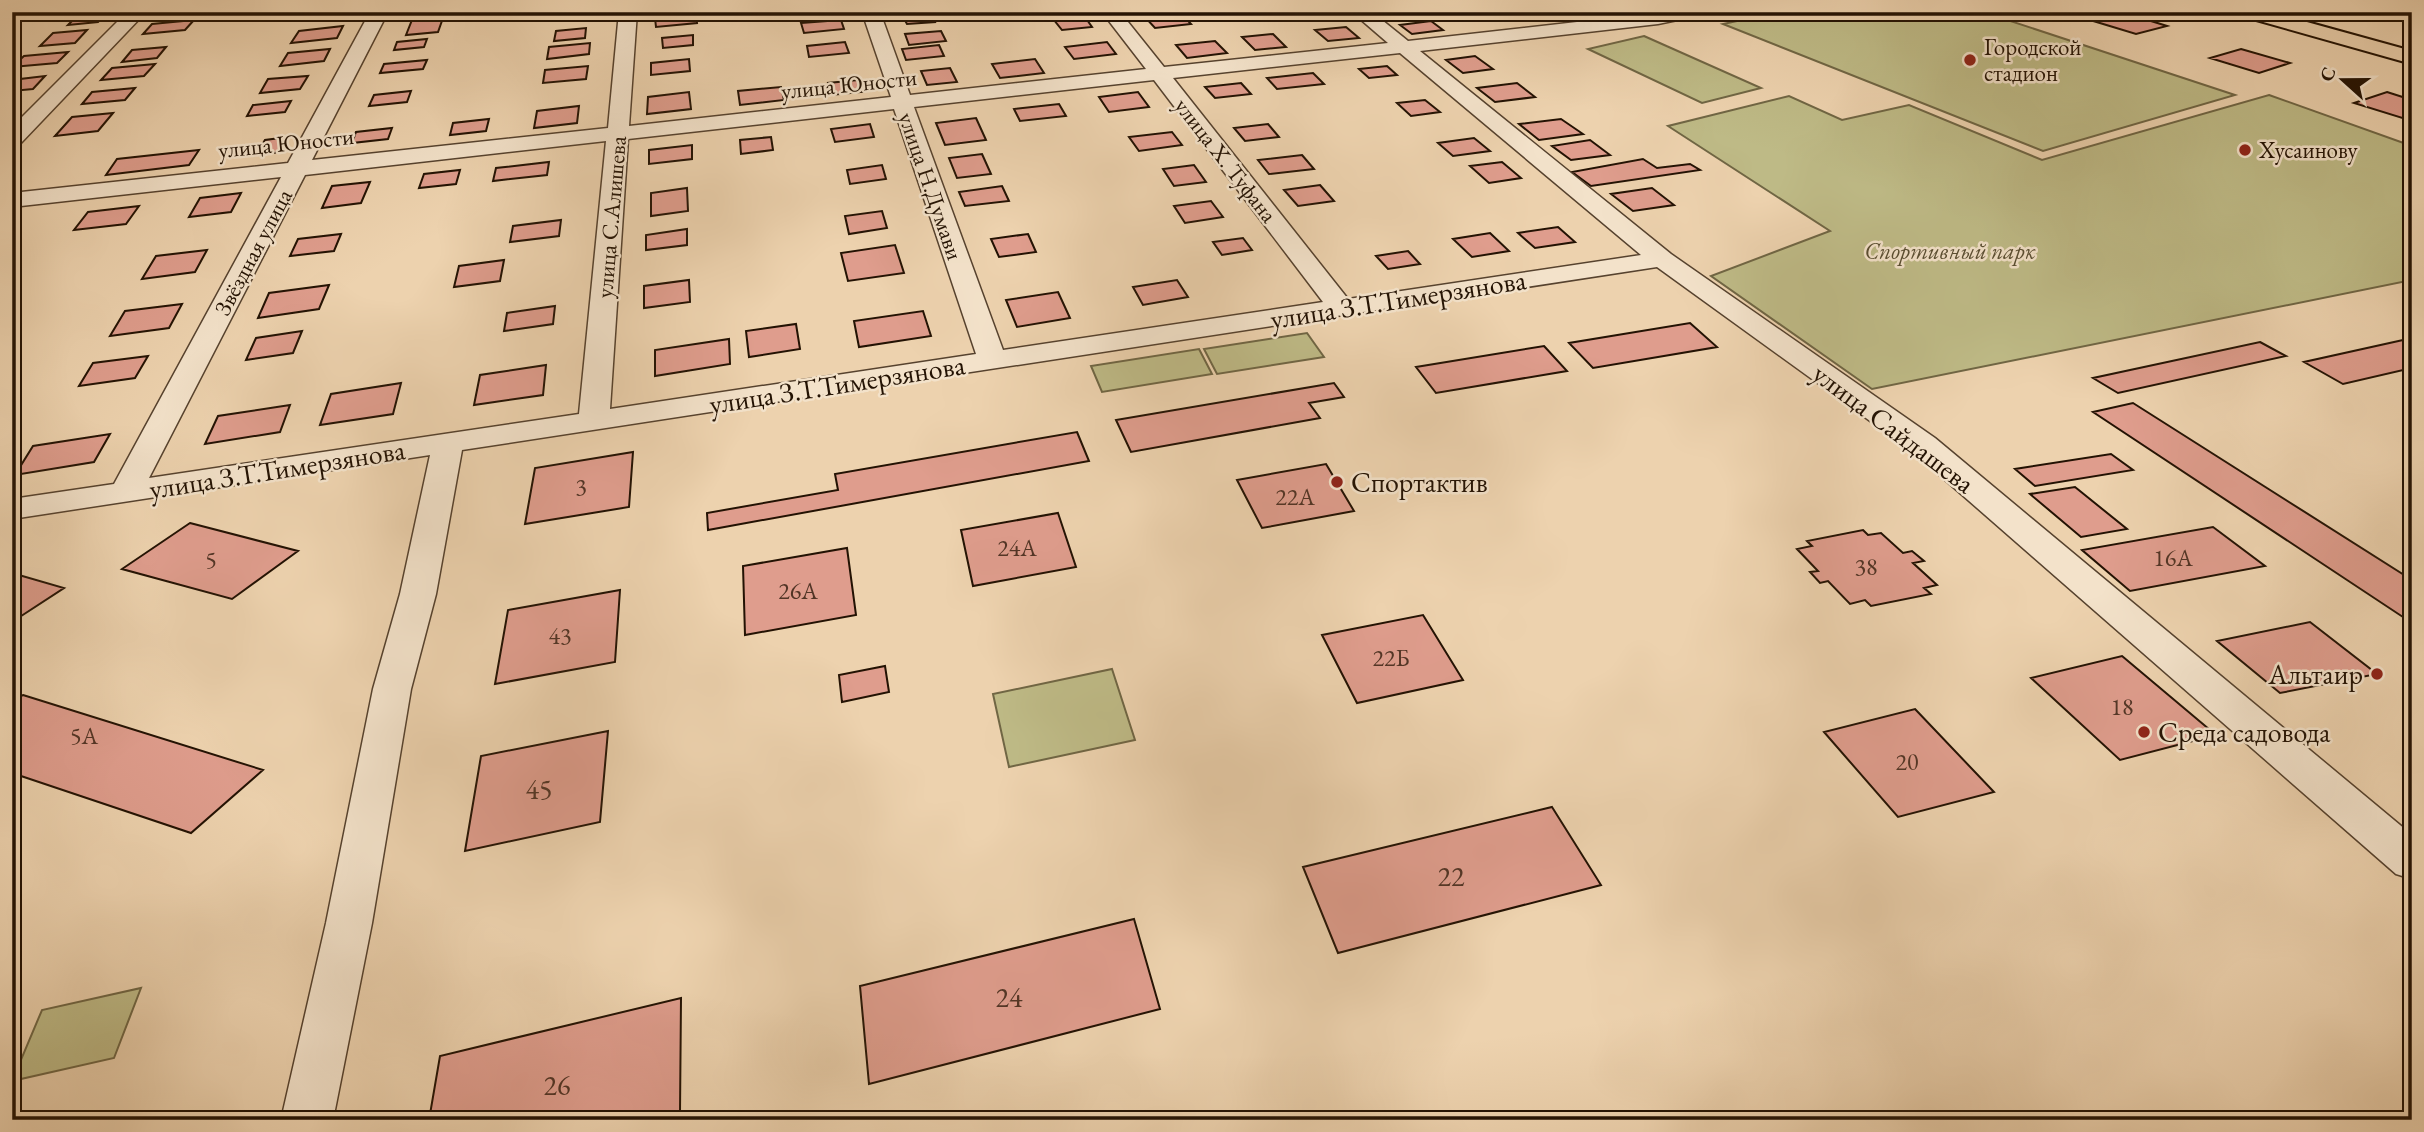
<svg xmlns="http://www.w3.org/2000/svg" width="2424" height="1132" viewBox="0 0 2424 1132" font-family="'EB Garamond',serif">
	<rect width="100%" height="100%" fill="#edd2ae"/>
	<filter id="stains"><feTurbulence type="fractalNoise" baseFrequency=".00286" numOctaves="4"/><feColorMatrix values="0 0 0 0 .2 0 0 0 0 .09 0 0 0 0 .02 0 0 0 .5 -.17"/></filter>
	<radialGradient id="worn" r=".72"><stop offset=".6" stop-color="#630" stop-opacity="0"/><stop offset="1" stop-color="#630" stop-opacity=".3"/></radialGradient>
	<!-- green -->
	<path fill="#beba86" stroke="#706644" stroke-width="2" d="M1779 12H1983L2235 95 2043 151 1723 24Z
		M1644 36 1761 88 1702 103 1588 49Z
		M2269 95 2412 146V280L1872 389 1711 276 1830 231 1668 126 1789 96 1842 120 1909 105 2042 160Z
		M1307 333 1324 357 1217 374 1204 349Z
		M1199 349 1212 374 1102 392 1091 366Z
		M1112 669 1135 740 1009 767 993 694Z
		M141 988 114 1058 12 1081 42 1010Z"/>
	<!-- building -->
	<path fill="#df9d8d" stroke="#231203" stroke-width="2" d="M81 12H108L98 22 68 25Z
		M320 12H354L352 16 316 19Z
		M811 12H838L839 16 813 18Z
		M931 12 935 22 907 24 902 15Z
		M1180 12 1191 24 1155 28 1144 16Z
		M2122 12 2167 26 2136 34 2090 20Z
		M696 14 697 23 656 27 655 18Z
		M1085 17 1092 27 1062 30 1054 20Z
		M443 18 438 32 406 35 412 20Z
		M194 20 185 30 143 34 152 24Z
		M841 20 844 29 804 33 801 23Z
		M1431 21 1443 30 1412 34 1400 25Z
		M343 26 337 38 291 43 299 31Z
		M1346 27 1359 38 1328 41 1315 30Z
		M586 28 585 38 554 41 556 31Z
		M87 30 75 43 40 46 53 33Z
		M941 31 946 41 909 45 905 34Z
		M1273 34 1286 47 1255 50 1242 37Z
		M693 35V45L663 48 662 38Z
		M427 39 424 47 394 50 397 42Z
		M1215 41 1227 53 1187 58 1176 45Z
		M845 42 849 53 809 57 807 46Z
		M1107 42 1116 54 1074 59 1065 47Z
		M590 43 589 54 547 59 549 47Z
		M939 45 944 56 906 60 902 49Z
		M166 47 157 58 122 62 132 50Z
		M330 49 324 61 280 66 288 53Z
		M2241 49 2290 63 2259 73 2210 58Z
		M68 52 57 63 12 67 24 56Z
		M1475 56 1493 69 1463 73 1446 60Z
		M689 59 690 71 651 75V63Z
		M1035 59 1044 73 1000 78 992 64Z
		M427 60 423 69 380 73 384 64Z
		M155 64 144 76 101 80 112 68Z
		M588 66 586 79 543 83 545 70Z
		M1387 66 1397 75 1369 78 1359 69Z
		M950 68 957 82 927 85 921 71Z
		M1313 73 1324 84 1277 89 1267 78Z
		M45 76 33 89 12 91V80Z
		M308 76 300 89 260 93 268 79Z
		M858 80 862 92 831 95 828 83Z
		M1241 83 1251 94 1215 98 1205 87Z
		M1517 83 1535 97 1495 102 1477 88Z
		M781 87 784 100 740 105 738 91Z
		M135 88 125 100 82 104 92 92Z
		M411 91 407 102 369 106 374 95Z
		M689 92 691 109 647 114 648 97Z
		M1138 92 1149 107 1109 112 1099 97Z
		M2387 92 2412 100V121L2354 103Z
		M1425 100 1440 112 1411 116 1397 103Z
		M291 101 285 112 247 116 253 105Z
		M1059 104 1066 116 1020 121 1014 109Z
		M579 106 577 123 534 128 537 111Z
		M113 113 98 131 55 136 72 117Z
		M976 118 986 140 945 145 936 123Z
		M489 119 486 131 450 135 453 123Z
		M1561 119 1583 134 1539 140 1519 124Z
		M870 124 874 137 835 142 831 129Z
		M1268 124 1279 137 1245 141 1234 128Z
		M392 128 388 139 352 143 356 132Z
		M1172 132 1182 145 1139 151 1129 137Z
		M288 137 280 152 256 155 265 140Z
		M771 137 773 150 741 154 740 140Z
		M1474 138 1490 151 1453 156 1438 143Z
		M1590 140 1610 155 1571 160 1552 146Z
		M692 145V159L649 164V150Z
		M199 150 189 165 106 175 117 159Z
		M982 154 991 174 957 178 949 158Z
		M1302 155 1314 169 1269 174 1258 160Z
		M1643 159 1657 168 1690 164 1700 170 1591 186 1572 172Z
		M549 162 547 175 493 181 496 168Z
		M1502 162 1521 178 1489 183 1470 166Z
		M882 165 886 179 850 184 847 170Z
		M1194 165 1206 182 1174 186 1163 169Z
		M460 170 456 184 419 188 424 174Z
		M370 182 361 203 322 208 332 186Z
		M1320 185 1334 201 1298 206 1284 190Z
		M1002 186 1009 201 965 206 959 192Z
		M687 188 688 211 651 216V193Z
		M1652 188 1674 205 1633 211 1611 194Z
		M241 193 231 212 189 217 200 198Z
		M1211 201 1223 217 1185 223 1174 206Z
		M139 206 126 224 74 230 88 212Z
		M882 211 887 228 849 234 845 216Z
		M561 220 559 236 510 242 513 226Z
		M1558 227 1575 242 1535 248 1518 233Z
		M687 229V245L646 250V235Z
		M1490 233 1509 251 1472 257 1453 239Z
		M341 234 334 251 290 256 298 239Z
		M1028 234 1036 252 999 257 991 239Z
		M1243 238 1252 250 1222 255 1213 242Z
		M895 245 904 273 848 281 841 253Z
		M207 250 195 272 142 279 156 256Z
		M1408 251 1420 264 1388 269 1376 256Z
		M504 260 500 281 454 287 459 266Z
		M689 280 690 302 644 308V286Z
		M1177 280 1188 297 1143 305 1133 287Z
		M329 285 319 309 258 318 269 293Z
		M1058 292 1070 318 1017 327 1006 300Z
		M182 304 169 328 110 336 125 311Z
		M555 306 553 324 504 331 507 313Z
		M923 311 931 336 859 347 854 321Z
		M1690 323 1717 347 1593 368 1569 343Z
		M796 324 800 349 749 357 746 331Z
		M302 331 293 353 246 360 256 338Z
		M2412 338V368L2343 384 2304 362Z
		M729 339 730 364 655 376V350Z
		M2260 342 2286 356 2118 393 2093 378Z
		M1544 346 1567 371 1436 393 1416 367Z
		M148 356 135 378 79 386 93 363Z
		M546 365 543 395 474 405 480 375Z
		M401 383 393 414 320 425 331 394Z
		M1334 383 1344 397 1309 403 1320 418 1131 452 1116 420Z
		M2133 403 2412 580V623L2093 412Z
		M290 405 280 432 205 444 218 416Z
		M1077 432 1089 461 708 530 707 513 838 490 835 474Z
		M110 434 94 462 15 475 33 446Z
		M633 452 629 507 525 524 535 468Z
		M2111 454 2133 470 2035 486 2015 469Z
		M1326 464 1354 511 1262 528 1237 480Z
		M2075 487 2127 529 2081 537 2030 494Z
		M1058 513 1076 567 973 586 961 530Z
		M190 523 298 551 232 599 122 569Z
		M2213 527 2265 566 2130 591 2082 550Z
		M1863 530 1868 535 1881 533 1903 553 1912 551 1924 561 1913 563 1937 585 1924 588 1931 594 1871 606 1865 600 1850 604 1828 581 1820 583 1810 572 1818 571 1797 549 1812 546 1807 541Z
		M847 548 856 615 745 635 743 566Z
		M12 573 64 588 12 622Z
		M620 590 615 662 495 684 508 610Z
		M1423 615 1463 680 1357 703 1322 635Z
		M2310 622 2377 674 2280 693 2217 641Z
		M2122 656 2216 735 2120 760 2031 678Z
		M885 666 889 692 842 702 839 675Z
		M23 695 263 770 191 833 12 773V702Z
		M1915 709 1994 792 1898 817 1824 732Z
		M608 731 600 822 465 851 481 756Z
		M1552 807 1601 885 1338 953 1303 867Z
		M1134 919 1160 1009 869 1084 860 986Z
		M681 998 680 1113 655 1120H429L440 1056Z"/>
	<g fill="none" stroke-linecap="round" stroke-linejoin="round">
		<defs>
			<path id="street" d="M127 12H146L20 144 12 145V127Z
				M370 12H388L312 160 608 128 619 12H637L629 126 891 97 862 12H880L910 95 1146 69 1102 12H1120L1164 67 1388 43 1352 12H1372L1408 41 1665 12H1700L1697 16 1658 24 1420 51 1671 254 1935 438 2412 835V879L2396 874 1913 452 1657 267 462 450 436 594 411 689 372 923 333 1120H281L326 923 373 689 400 594 430 455 12 519V499L114 484 281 177 12 207V193L288 163ZM1400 53 1641 255 1348 299 1173 78ZM1154 80 1323 302 1003 350 914 107ZM894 109 976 354 610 409 628 139ZM606 141 579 414 149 478 305 175Z"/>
			<path id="primary" d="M2239 12H2271L2412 51V64L2242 16Z"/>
		</defs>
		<!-- street casing -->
		<use href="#street" stroke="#56422e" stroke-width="3"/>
		<!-- primary casing -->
		<use href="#primary" stroke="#231203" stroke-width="4"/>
		<!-- street -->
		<use href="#street" fill="#f3e2ca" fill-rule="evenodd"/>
		<!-- primary -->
		<use href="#primary" fill="#edd2ae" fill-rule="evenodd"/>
	</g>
	<!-- markers -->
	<g fill="#8f2418" stroke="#f3e2ca" stroke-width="2.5">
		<circle cx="1970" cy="60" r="7"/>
		<circle cx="2245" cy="150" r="7"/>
		<circle cx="1337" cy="482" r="7"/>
		<circle cx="2377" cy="674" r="7"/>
		<circle cx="2144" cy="732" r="7"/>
	</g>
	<g text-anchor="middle" stroke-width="5" stroke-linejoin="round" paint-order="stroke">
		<!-- far-poi labels -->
		<g font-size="23" fill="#231203" stroke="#f3e2ca" text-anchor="start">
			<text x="1984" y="55">Городской<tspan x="1984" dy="26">стадион</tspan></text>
			<text x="2259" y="158">Хусаинову</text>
		</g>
		<!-- far-street labels -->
		<g font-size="23" fill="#231203" stroke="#f3e2ca">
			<text transform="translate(849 84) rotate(-6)" y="8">улица Юности</text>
			<text transform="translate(286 143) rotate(-6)" y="8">улица Юности</text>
			<text transform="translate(1226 160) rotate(52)" y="8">улица Х. Туфана</text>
			<text transform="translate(931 186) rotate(71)" y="8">улица Н.Думави</text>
			<text transform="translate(611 217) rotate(-85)" y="8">улица С.Алишева</text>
			<text transform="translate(253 252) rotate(-62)" y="8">Звёздная улица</text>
		</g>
		<!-- far-park labels -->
		<g font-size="23" font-style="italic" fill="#594d31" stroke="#f3e2ca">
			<text x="1950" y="259">Спортивный парк</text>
		</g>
		<!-- number labels -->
		<g font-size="24" fill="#523526">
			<text x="581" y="495">3</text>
			<text x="1295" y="505">22А</text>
			<text x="1017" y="556">24А</text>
			<text x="2173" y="566">16А</text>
			<text x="211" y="568">5</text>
			<text x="1866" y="575">38</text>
			<text x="798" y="599">26А</text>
			<text x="560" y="644">43</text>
			<text x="1391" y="666">22Б</text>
			<text x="2122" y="715">18</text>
			<text x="84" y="744">5А</text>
			<text x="1907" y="770">20</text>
		</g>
		<!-- street labels -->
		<g font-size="28" fill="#231203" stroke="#f3e2ca">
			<text transform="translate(1398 299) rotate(-9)" y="10">улица З.Т.Тимерзянова</text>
			<text transform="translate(837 384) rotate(-9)" y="10">улица З.Т.Тимерзянова</text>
			<text transform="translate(1894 428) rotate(37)" y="10">улица Сайдашева</text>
			<text transform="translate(277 469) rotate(-9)" y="10">улица З.Т.Тимерзянова</text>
		</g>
		<!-- poi labels -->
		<g font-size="28" fill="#231203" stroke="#f3e2ca" text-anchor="start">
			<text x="1351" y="492">Спортактив</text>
			<text x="2363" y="684" text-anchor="end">Альтаир</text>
			<text x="2158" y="742">Среда садовода</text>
		</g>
		<!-- near-number labels -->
		<g font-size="28" fill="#523526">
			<text x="539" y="799">45</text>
			<text x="1451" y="886">22</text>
			<text x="1009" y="1007">24</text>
			<text x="557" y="1095">26</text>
		</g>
	</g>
	<!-- margin -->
	<rect width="2424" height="1132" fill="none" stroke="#edd2ae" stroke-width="42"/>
	<rect x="14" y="14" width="2396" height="1104" fill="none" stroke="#231203" stroke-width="3.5"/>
	<rect x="21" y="21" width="2382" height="1090" fill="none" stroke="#231203" stroke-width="2"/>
	<!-- north arrow -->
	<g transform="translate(2343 80) rotate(291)" stroke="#f3e2ca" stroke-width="5" paint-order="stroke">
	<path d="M0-5L12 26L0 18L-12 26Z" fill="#231203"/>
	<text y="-10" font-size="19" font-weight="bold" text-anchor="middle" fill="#231203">С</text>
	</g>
	<rect width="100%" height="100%" filter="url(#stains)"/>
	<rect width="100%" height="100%" fill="url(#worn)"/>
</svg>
